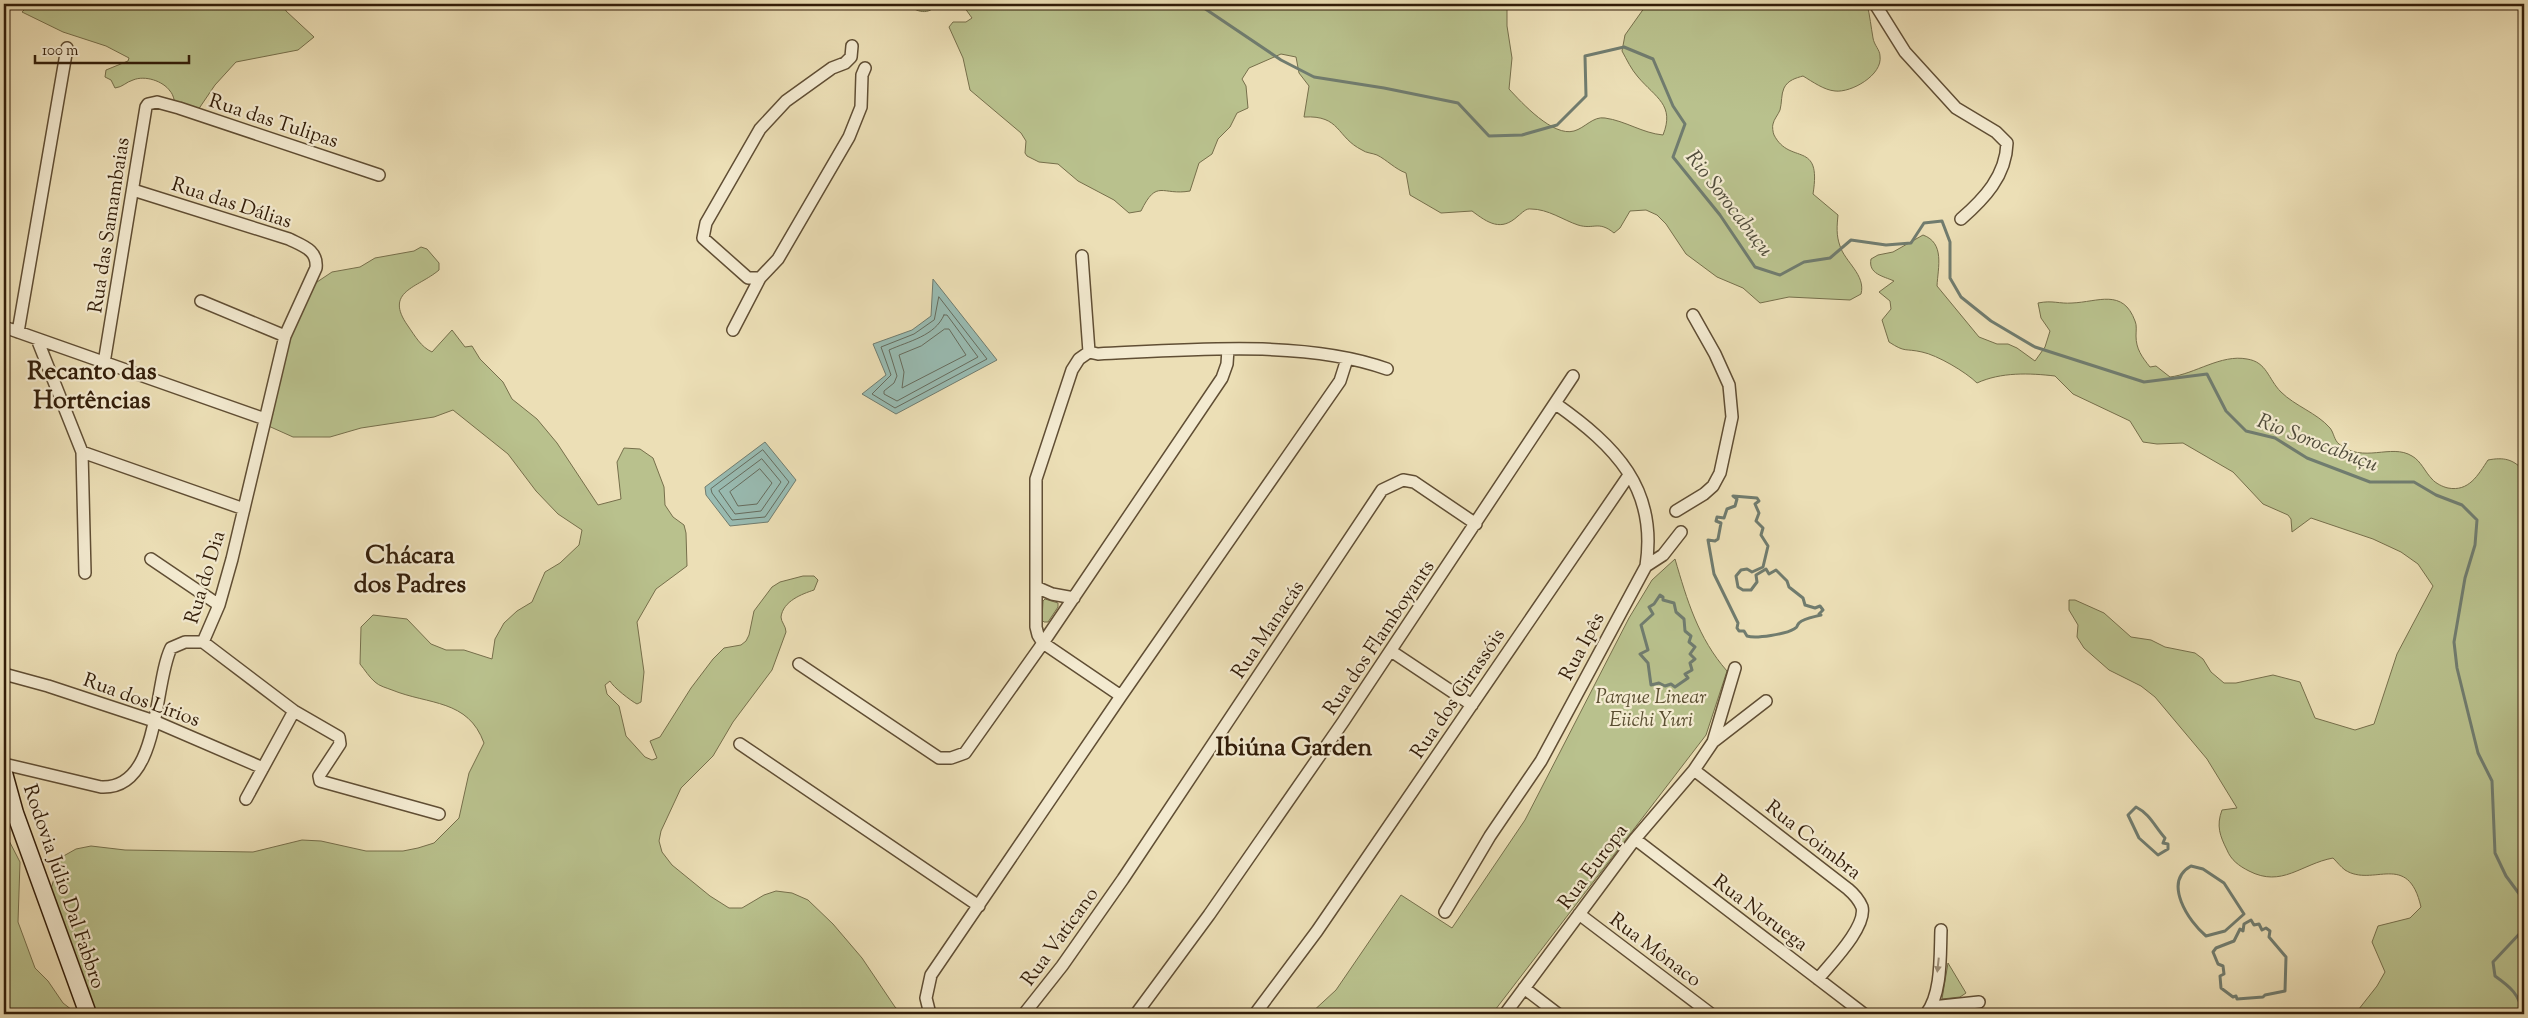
<svg xmlns="http://www.w3.org/2000/svg" width="2528" height="1018" viewBox="0 0 2528 1018" font-family="'Sorts Mill Goudy',serif">
	<rect width="100%" height="100%" fill="#ecdfb6"/>
	<filter id="stains"><feTurbulence type="fractalNoise" baseFrequency=".004" numOctaves="4"/><feColorMatrix values="0 0 0 0 .2 0 0 0 0 .09 0 0 0 0 .02 0 0 0 .5 -.17"/></filter>
	<radialGradient id="worn" r=".72"><stop offset=".6" stop-color="#630" stop-opacity="0"/><stop offset="1" stop-color="#630" stop-opacity=".3"/></radialGradient>
	<!-- green -->
	<path fill="#b9c18d" stroke="#766f4b" d="M30 4H283L286 11 314 37 298 50 236 62 215 85 198 110H176C175 104 174 95 170 91 163 81 145 75 133 80 126 82 123 87 115 88L111 80 105 77 106 70 128 61 129 58 106 46 63 32 22 12Z
		M907 4H937C929 16 916 12 907 4Z
		M962 4H1507V26L1512 58 1509 89C1522 103 1553 137 1574 131 1585 128 1593 116 1605 118 1626 121 1642 133 1663 135 1675 105 1656 98 1638 77 1631 69 1627 60 1622 51L1625 35 1647 4H1867C1870 16 1871 27 1873 38 1874 45 1880 50 1880 56 1883 75 1851 93 1835 91 1824 90 1813 82 1803 76 1796 78 1788 80 1784 88 1781 94 1782 103 1780 110 1778 115 1774 119 1773 124 1772 126 1773 133 1774 135 1790 166 1822 139 1813 194L1838 215C1837 226 1836 235 1840 246 1845 262 1866 275 1861 294L1850 300 1789 297 1760 303 1743 288 1717 277 1686 254 1666 224 1657 215 1646 210 1630 211 1620 228 1614 233C1598 220 1594 230 1578 225 1563 220 1548 209 1531 209 1526 208 1522 213 1518 216 1501 232 1488 223 1472 211L1441 213 1410 195 1406 173C1395 169 1387 160 1377 155 1372 153 1366 153 1362 150 1336 137 1341 115 1304 117L1309 86 1299 73 1296 57 1281 54 1249 68 1242 79 1246 86 1248 108 1237 113 1230 127 1218 139 1212 154 1199 163 1190 191C1162 196 1157 178 1141 211L1129 213 1114 200 1078 181 1058 164 1039 162 1027 156 1025 153 1026 141 1021 133 970 90 963 58 949 27 953 22H966L972 18Z
		M1923 235C1945 243 1938 267 1937 286L1979 337 1997 344H2008L2017 348 2035 361 2045 347 2050 331 2041 318 2038 303C2053 300 2059 304 2072 303 2098 302 2123 288 2135 321 2137 325 2136 331 2136 336 2136 349 2142 357 2150 367L2156 366 2170 377C2195 374 2221 354 2247 359 2267 362 2268 379 2281 392 2295 406 2317 413 2330 428 2334 433 2334 440 2339 444 2363 464 2391 443 2412 456 2421 461 2425 472 2432 479 2435 483 2443 487 2448 488 2469 492 2478 475 2488 460 2504 457 2513 459 2524 471V1014H2355L2377 986 2385 972 2372 942 2378 926 2410 918 2421 907C2408 850 2373 888 2345 870 2341 867 2337 862 2333 858 2301 864 2282 888 2249 871 2239 866 2231 860 2227 850 2220 836 2216 826 2222 810L2237 808 2207 759 2155 697 2141 686 2109 670 2084 648 2077 637 2078 625 2069 610V600H2075L2104 613 2131 637 2151 640 2165 647 2195 653 2203 659 2211 672 2224 683H2236L2273 675 2300 682 2315 718 2355 730 2374 724 2397 654 2433 586 2418 564 2401 552 2373 539 2311 518 2292 532 2291 519 2288 515 2263 504 2233 472 2183 443 2157 444 2143 442 2130 421 2073 394 2055 376C2029 373 2001 372 1977 383 1966 372 1937 355 1922 352 1904 348 1906 353 1889 342L1882 320 1891 309 1890 301 1879 292 1894 281C1883 276 1868 274 1871 259L1878 255 1893 252Z
		M421 247 427 249 439 263V270C418 288 383 291 408 326 415 336 421 347 432 352L452 330 465 347 472 346 480 359 503 382 512 399 537 419 557 443 598 505 621 499 617 462 624 448 640 449 653 458 664 487 665 505 673 517 684 525 686 533 687 566 656 589 637 622 644 672 641 702 637 704C631 701 613 687 610 681L605 685 607 694 619 706 626 736 645 757 652 760 657 758 650 741 660 737 691 688 713 659 724 648 741 645 746 641 749 635 754 611 772 587 780 582 803 576H814L818 580 814 590C802 594 783 601 781 617 781 622 786 626 786 632L772 670 733 722 713 756 681 788 661 831 659 841 662 852 672 865 710 896 729 908H742L764 895 776 891 792 893 808 900 833 924 862 958 895 1007 903 1014H95L51 889 60 858 76 849 91 846 125 850 253 852 302 840 321 841 366 851H403L418 848 434 843 459 818 469 773 484 743C468 699 429 705 392 690 387 688 379 686 375 682 369 677 365 670 360 664L361 627 373 615 407 619 431 644 446 650H464L492 659 495 639 504 623 517 611 532 602 545 572 560 563 579 545 582 530 558 514 536 491 508 454 453 410 434 417 361 428 330 437H293L264 424 298 309 307 293 317 282 332 272 360 267 375 258 414 251Z
		M1675 559C1687 600 1698 638 1727 671L1706 735 1492 1014H1310L1336 990 1401 895 1452 928 1525 820 1629 618 1652 580Z
		M1045 599 1058 603V607L1048 622H1044L1042 620 1043 601Z
		M4 831 20 862 18 922 35 968 48 981 63 1003 72 1010 73 1014H4Z
		M1948 963 1966 993 1960 997 1942 999Z"/>
	<!-- water -->
	<path fill="#99bcb3" stroke="#707c6f" d="M933 279 997 360 896 414 862 394 886 375 873 344 912 330 931 316Z
		M765 442 796 480 768 522 730 526 706 495 705 487Z"/>
	<g fill="none" stroke-linecap="round" stroke-linejoin="round">
		<!-- shore -->
		<path stroke="#666c5e" stroke-width="1" d="M939 297 987 359 895 408 872 394 891 375 881 347 914 334 934 320Z
			M944 315H947L978 357 897 401 884 394V391L894 383 897 376 889 350C909 341 935 336 944 315Z
			M945 329H949L966 355 902 388 904 372 899 355 921 346Z
			M763 450 789 482 765 517 732 520 712 493 711 489Z
			M762 459 781 482 761 511 735 514 719 491Z
			M760 469 772 483 757 504 738 506 730 492Z"/>
		<!-- stream -->
		<path stroke="#707c6f" stroke-width="3" d="M1198 4 1281 60 1314 77 1384 88 1458 103 1489 136 1522 135 1557 125 1586 96 1585 56 1624 47 1653 59 1673 106 1685 124 1673 157 1720 215 1755 267 1780 275 1804 262 1830 258 1851 240 1886 245 1911 243 1924 223 1942 221 1950 242V278L1961 297 1991 321 2035 347 2144 382 2207 374 2226 411 2246 431 2275 438 2307 458 2370 482H2414L2436 495 2462 505 2477 520 2475 545 2465 578 2454 642 2457 668 2478 753 2492 781 2495 853 2506 876 2523 899V930L2493 962 2495 976C2509 986 2521 995 2522 1014
			M1733 496 1757 498 1759 501 1755 504 1759 513 1756 521 1763 528 1761 535 1768 546 1763 567 1752 572 1747 569 1741 570 1736 576 1738 587 1743 590H1751L1757 582 1756 575 1766 569 1769 574 1776 570 1787 581 1789 587 1803 598 1805 605 1815 608 1820 606 1823 610 1819 614 1821 615C1814 617 1804 618 1799 623 1795 628 1799 626 1794 629 1786 634 1756 639 1747 636L1744 631H1739L1737 628 1738 623 1714 574 1708 540 1715 541 1718 539 1721 523 1716 521 1717 517 1724 518 1727 509 1735 506 1737 499Z
			M1660 595 1663 597V600L1674 603 1676 612 1684 619 1685 631 1691 636 1689 642 1695 647 1690 654 1695 659 1690 663 1692 670 1685 674 1688 678 1675 687 1671 684 1665 686 1659 683 1651 685 1648 663 1640 654 1648 650 1641 625 1653 614 1649 607 1654 604Z
			M2136 807C2150 814 2155 827 2165 838L2163 843 2168 844V849L2158 855 2139 838 2128 815Z
			M2191 866 2203 869 2224 883 2244 914 2225 931 2206 936C2189 922 2162 882 2191 866Z
			M2251 920 2254 925 2259 924 2262 930 2266 928 2270 931 2269 937 2286 957 2285 991 2265 995 2263 997 2237 999 2236 996 2233 997 2221 988 2220 976 2224 974 2223 966 2218 964 2213 952 2216 948 2234 941 2240 929 2243 931 2244 924Z"/>
		<defs>
			<path id="minor" d="M1875 4 1905 52 1956 108 1996 132 2007 143C2006 176 1984 199 1961 219
				M133 190 289 239C303 246 318 250 316 268L285 336 232 559 219 605 203 642 294 711 339 737 340 744 319 776 320 781 439 814
				M1082 256 1089 352
				M760 278H748L703 238 706 223 760 129 786 101 832 68 845 63 851 57 852 46
				M201 301 285 336
				M4 327 265 419
				M733 330 760 278 778 259 849 137 861 107 862 75 865 68
				M18 332 67 48
				M37 339 82 452 85 573
				M1089 352 1079 359 1072 370 1036 479V627L1038 635 1043 643 1121 696
				M1089 352 1098 354C1185 350 1305 339 1387 369
				M104 363 146 107 148 104 157 102 179 108 379 175
				M82 452 244 509
				M1676 511 1704 494 1713 486 1720 473 1732 417 1729 385 1715 354 1693 315
				M151 559 219 605
				M1646 566 1663 555 1681 532
				M1036 587 1052 594 1074 598
				M1391 651 1472 705
				M799 664 939 758H951L965 753 1043 643 1222 378 1227 364 1228 349
				M4 674 48 686 154 721 263 768
				M1713 742 1735 668
				M740 744 979 906
				M4 764 101 787C161 790 153 685 171 648L185 642H203
				M1694 770 1848 889C1854 894 1859 900 1862 907 1867 927 1830 964 1818 979
				M246 799 294 711
				M1635 839 1864 1014
				M1445 912 1490 836 1541 761 1646 566C1658 488 1615 446 1556 404
				M1579 914 1711 1014
				M1524 988 1558 1014
				M1932 1007 1979 1002
				M930 1014 926 998 931 975 1121 696 1340 381 1347 359
				M1024 1014 1062 966 1123 879 1382 490 1403 480 1414 482 1476 524
				M1136 1014 1209 915 1343 722 1573 376
				M1255 1014 1317 931 1629 475
				M1505 1014 1635 839 1694 770 1713 742 1766 701
				M1926 1014C1942 994 1940 956 1941 930"/>
			<path id="secondary" d="M4 773 15 813 88 1014"/>
		</defs>
		<!-- minor casing -->
		<use href="#minor" stroke="#604e34" stroke-width="14"/>
		<!-- secondary casing -->
		<use href="#secondary" stroke="#321d09" stroke-width="19"/>
		<!-- minor -->
		<use href="#minor" stroke="#f3ead0" stroke-width="11"/>
		<!-- secondary -->
		<use href="#secondary" stroke="#f3ead0" stroke-width="16"/>
	</g>
	<!-- one-way arrows -->
	<defs><path id="oneway-solid" d="M-6-.8H1V-3.2L6.5 0L1 3.2V.8H-6Z" transform="scale(1.25)"/></defs>
	<use fill="#9c8e76" href="#oneway-solid" transform="translate(1938 965) rotate(96)"/>
	<g text-anchor="middle" stroke-width="4.5" stroke-linejoin="round" paint-order="stroke">
		<!-- street labels -->
		<g font-size="20" fill="#321d09" stroke="#f3ead0">
			<text transform="translate(274 120) rotate(18)" y="7">Rua das Tulipas</text>
			<text transform="translate(232 202) rotate(18)" y="7">Rua das Dálias</text>
			<text transform="translate(108 225) rotate(-81)" y="7">Rua das Samambaias</text>
			<text transform="translate(204 577) rotate(-73)" y="7">Rua do Dia</text>
			<text transform="translate(1267 629) rotate(-56)" y="7">Rua Manacás</text>
			<text transform="translate(1378 637) rotate(-56)" y="7">Rua dos Flamboyants</text>
			<text transform="translate(1581 646) rotate(-62)" y="7">Rua Ipês</text>
			<text transform="translate(1457 693) rotate(-56)" y="7">Rua dos Girassóis</text>
			<text transform="translate(142 699) rotate(20)" y="7">Rua dos Lírios</text>
			<text transform="translate(1814 839) rotate(38)" y="7">Rua Coimbra</text>
			<text transform="translate(1592 866) rotate(-53)" y="7">Rua Europa</text>
			<text transform="translate(65 886) rotate(71)" y="7">Rodovia Júlio Dal Fabbro</text>
			<text transform="translate(1761 912) rotate(37)" y="7">Rua Noruega</text>
			<text transform="translate(1059 936) rotate(-54)" y="7">Rua Vaticano</text>
			<text transform="translate(1656 949) rotate(37)" y="7">Rua Mônaco</text>
		</g>
		<!-- park labels -->
		<g font-size="20" font-style="italic" fill="#5a4e31" stroke="#f3ead0">
			<text x="1651" y="703">Parque Linear<tspan x="1651" dy="23">Eiichi Yuri</tspan></text>
		</g>
		<!-- water labels -->
		<g font-size="21" font-style="italic" fill="#514d3c" stroke="#f3ead0">
			<text transform="translate(1730 203) rotate(52)" y="7">Rio Sorocabuçu</text>
			<text transform="translate(2318 442) rotate(21)" y="7">Rio Sorocabuçu</text>
		</g>
		<!-- district labels -->
		<g font-size="25" font-weight="bold" fill="#321d09" stroke="#f3ead0">
			<text x="92" y="379">Recanto das<tspan x="92" dy="29">Hortências</tspan></text>
			<text x="410" y="563">Chácara<tspan x="410" dy="29">dos Padres</tspan></text>
			<text x="1294" y="755">Ibiúna Garden</text>
		</g>
	</g>
	<!-- margin -->
	<rect width="2528" height="1018" fill="none" stroke="#ecdfb6" stroke-width="20"/>
	<rect x="5" y="5" width="2518" height="1008" fill="none" stroke="#321d09" stroke-width="2.5"/>
	<rect x="10" y="10" width="2508" height="998" fill="none" stroke="#321d09"/>
	<!-- scale -->
	<path d="M35 55v8h154v-8" fill="none" stroke="#321d09" stroke-width="2.5"/>
	<text x="42" y="55" font-size="15" fill="#321d09" stroke="#f3ead0" stroke-width="4" paint-order="stroke">100 m</text>
	<rect width="100%" height="100%" filter="url(#stains)"/>
	<rect width="100%" height="100%" fill="url(#worn)"/>
</svg>
